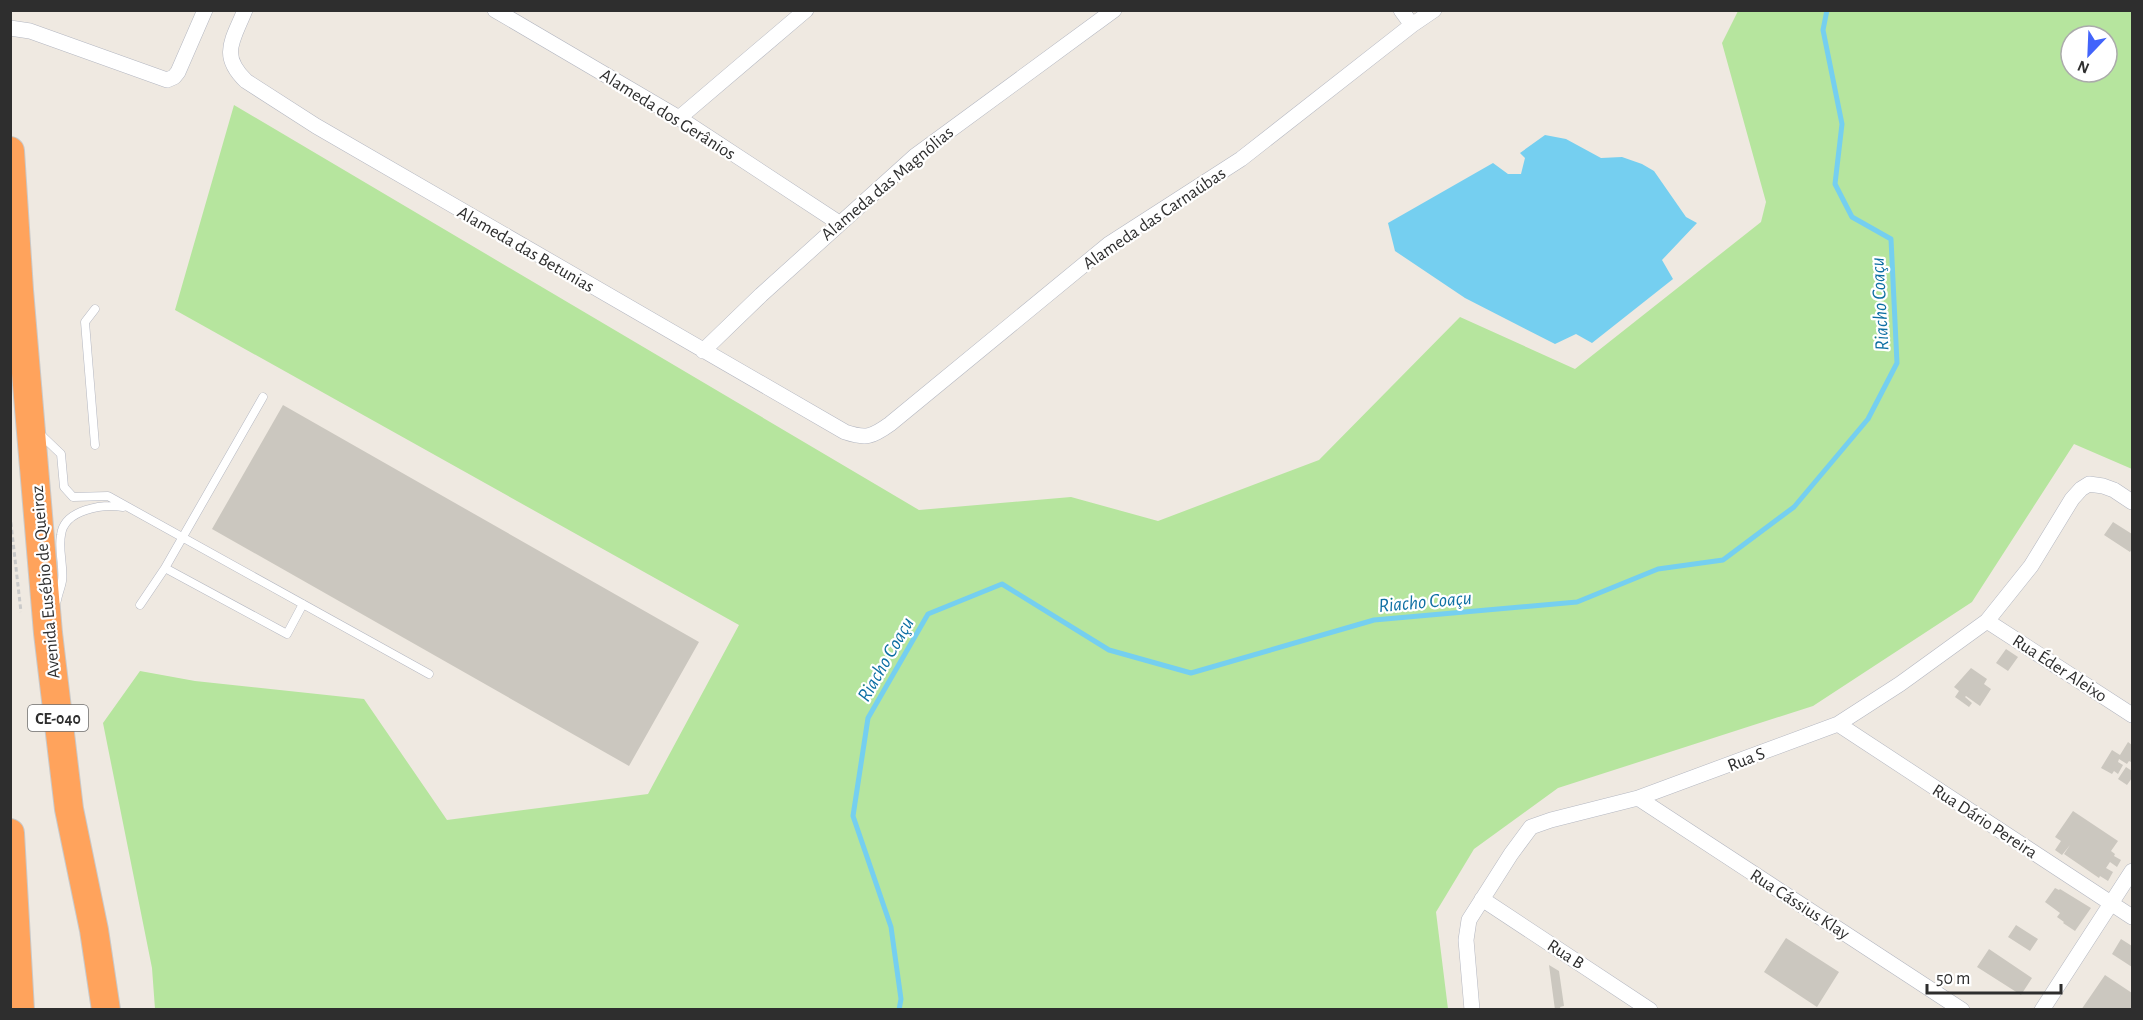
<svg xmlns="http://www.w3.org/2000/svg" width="2143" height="1020" viewBox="0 0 2143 1020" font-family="'Alegreya Sans',sans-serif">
	<rect width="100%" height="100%" fill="#efe9e1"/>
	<!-- green -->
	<path fill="#b6e59e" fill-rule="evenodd" d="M1738 11H2132V469L2074 444 1972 602 1813 706 1558 788 1474 849 1436 912 1448 1009H155L152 968 103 723 140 671 195 681 364 699 447 820 648 794 739 625 175 310 234 105 919 510 1071 497 1158 521 1319 460 1460 317 1575 369 1761 222 1766 202 1722 43ZM2071 36H2107V72H2071Z"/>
	<!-- water -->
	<path fill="#75cff0" d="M1545 135 1566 139 1601 158 1622 157 1642 164 1654 171 1686 217 1697 223 1662 260 1673 279 1592 343 1576 334 1555 344 1465 298 1395 251 1388 223 1493 163 1508 174H1521L1525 158 1520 153Z"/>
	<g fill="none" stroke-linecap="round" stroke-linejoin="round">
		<!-- stream -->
		<path stroke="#75cff0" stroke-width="5" d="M899 1010 901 999 891 927 853 816 868 718 928 614 1002 584 1109 650 1191 673 1374 620 1577 602 1658 569 1723 560 1794 507 1868 419 1897 363 1891 239 1852 217 1835 184 1842 124 1823 30 1827 10"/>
	</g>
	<!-- building -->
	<path fill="#cbc7bf" d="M283 405 699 642 629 766 212 529Z
		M2113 522 2132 534V549L2130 552 2104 535Z
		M2006 649 2018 657 2008 671 1996 663Z
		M1971 668 1987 679 1984 684 1991 689 1980 706 1966 696 1965 697 1972 703 1969 707 1955 697 1959 691 1954 687Z
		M2128 742 2132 745V759L2131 762 2129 761 2127 764 2119 759 2118 762 2123 765 2118 774 2114 771 2112 774 2101 768 2112 750 2120 755Z
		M2126 767 2132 771V778L2127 785 2118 779Z
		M2073 811 2118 841 2111 851 2115 854 2114 856 2121 860 2117 867 2110 862 2106 868 2113 872 2108 881 2100 876 2099 878 2064 854 2070 845 2062 855 2055 850 2061 841 2055 837Z
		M2055 888 2059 890 2060 889 2091 908 2075 931 2063 923 2064 922 2057 917 2060 913 2045 902Z
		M2016 925 2038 939 2030 951 2008 937Z
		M1786 938 1839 972 1817 1007 1764 972Z
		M2121 939 2132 946V967L2112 954Z
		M1989 949 2032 978 2021 995 1977 967Z
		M1549 965 1559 971 1564 1006 1560 1007 1561 1010H1555Z
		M2105 975 2132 993V1010H2081Z"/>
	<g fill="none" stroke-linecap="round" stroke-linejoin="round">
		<defs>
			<path id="lane" d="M39 433 61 454 64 487 73 497 108 496 429 674
				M95 445 85 322 95 309
				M165 568 287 634 303 604
				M57 600C58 594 61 587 62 581 64 566 58 550 61 535 64 509 103 504 123 507
				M140 605 165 568 263 397"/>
			<path id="street" d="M245 10C233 40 219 55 246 81L316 126 845 432C866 439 872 437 890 424L1109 244 1241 159 1412 25 1434 10
				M495 10 679 118 839 223
				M1401 10 1412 25
				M10 28 30 31 167 80 174 77 178 72 205 10
				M679 118 806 10
				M703 351 761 295 915 156 1114 10
				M1987 621 2132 715
				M1838 724 2132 917
				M1638 798 1962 1010
				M1482 899 1650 1010
				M1472 1010 1466 940 1469 920 1511 854 1531 827 1551 820 1638 798 1838 724 1900 684 1987 621 2031 566 2072 499 2081 489 2089 484 2103 486 2114 490 2132 502
				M2042 1010 2132 871"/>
			<path id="highway" d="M10 151 19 290 48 633 69 809 94 930 106 1010
				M10 833 20 1010"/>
		</defs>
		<!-- lane casing -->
		<use href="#lane" stroke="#b4b7c1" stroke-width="9"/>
		<!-- street casing -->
		<use href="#street" stroke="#b4b7c1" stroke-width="16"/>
		<!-- highway casing -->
		<use href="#highway" stroke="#c9c9c9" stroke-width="30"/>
		<!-- path -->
		<path stroke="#c9c9c9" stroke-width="3" stroke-dasharray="4.5 3" stroke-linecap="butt" d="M10 515 21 612"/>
		<!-- lane -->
		<use href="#lane" stroke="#fff" stroke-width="8"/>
		<!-- street -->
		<use href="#street" stroke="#fff" stroke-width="15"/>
		<!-- highway -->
		<use href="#highway" stroke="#ffa35c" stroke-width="28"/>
	</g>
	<g text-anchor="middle" stroke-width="4.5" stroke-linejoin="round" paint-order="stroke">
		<!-- shield labels -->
		<rect fill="#fff" stroke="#6d6d6d" stroke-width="1.5" x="28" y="705" width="60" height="26" rx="4.5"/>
		<g font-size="16" font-weight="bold" fill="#2e2e2e">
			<text x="58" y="724">CE-040</text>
		</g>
		<!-- street labels -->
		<g font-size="18" fill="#2e2e2e" stroke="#fff">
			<text transform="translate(668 114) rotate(32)" y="6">Alameda dos Gerânios</text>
			<text transform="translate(887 183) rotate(-40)" y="6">Alameda das Magnólias</text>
			<text transform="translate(1154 218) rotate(-34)" y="6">Alameda das Carnaúbas</text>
			<text transform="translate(526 249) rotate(30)" y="6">Alameda das Betunias</text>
			<text transform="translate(45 582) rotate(-95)" y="6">Avenida Eusébio de Queiroz</text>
			<text transform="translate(2060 668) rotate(33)" y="6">Rua Éder Aleixo</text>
			<text transform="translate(1746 759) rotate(-21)" y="6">Rua S</text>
			<text transform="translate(1985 821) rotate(33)" y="6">Rua Dário Pereira</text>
			<text transform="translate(1800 904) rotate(33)" y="6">Rua Cássius Klay</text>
			<text transform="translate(1566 954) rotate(33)" y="6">Rua B</text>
		</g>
		<!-- water labels -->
		<g font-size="20" font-style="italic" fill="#0d6fa3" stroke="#fff">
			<text transform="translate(1879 304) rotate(-93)" y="7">Riacho Coaçu</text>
			<text transform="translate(1425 601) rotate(-5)" y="7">Riacho Coaçu</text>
			<text transform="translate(885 659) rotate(-60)" y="7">Riacho Coaçu</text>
		</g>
	</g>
	<!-- border -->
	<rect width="2143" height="1020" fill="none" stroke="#2e2e2e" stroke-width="24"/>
	<!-- north arrow -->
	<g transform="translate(2089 54) rotate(203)"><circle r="28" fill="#ffffff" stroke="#ababab" stroke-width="1.5"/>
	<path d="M0-4.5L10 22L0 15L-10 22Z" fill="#4264fb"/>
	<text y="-9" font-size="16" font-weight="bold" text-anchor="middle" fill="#2e2e2e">N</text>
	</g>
	<!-- scale -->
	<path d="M1927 984v9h134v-9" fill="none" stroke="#2e2e2e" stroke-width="3"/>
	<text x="1936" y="984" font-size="18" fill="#2e2e2e" stroke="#ffffff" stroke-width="4.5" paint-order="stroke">50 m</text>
</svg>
